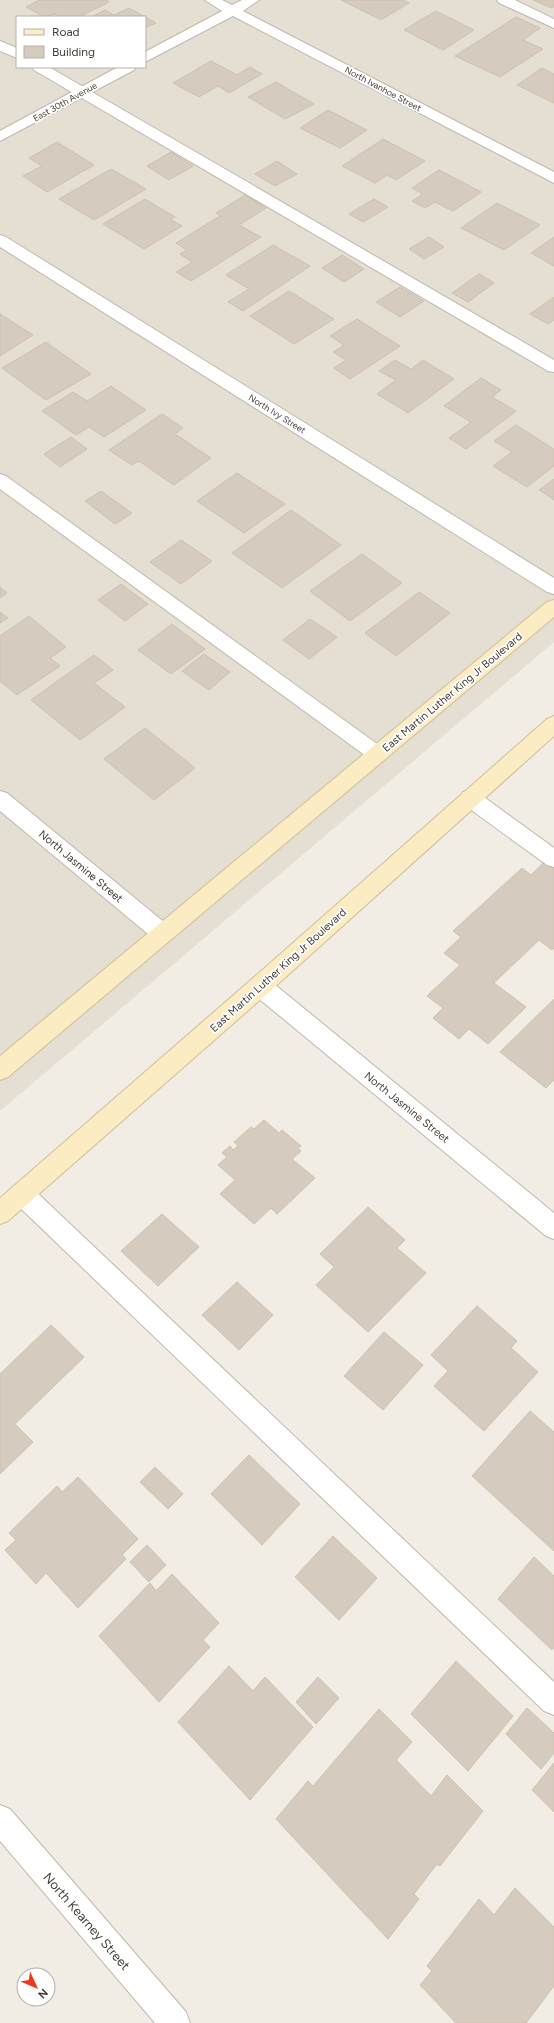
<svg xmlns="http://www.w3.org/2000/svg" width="554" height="2023" viewBox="0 0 554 2023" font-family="Figtree,sans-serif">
	<rect width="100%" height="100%" fill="#f1ede5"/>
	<!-- residential -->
	<path fill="#e5dfd3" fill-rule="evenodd" d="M0 0H554V642L0 1111ZM17 17H145V67H17Z"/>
	<!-- building -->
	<path fill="#d5cbbe" stroke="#cdc0ae" d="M39 0H106L109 2 79 17H59L55 14 44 17 26 7Z
		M341 0H403L409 3 381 20Z
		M533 0H554V7L551 8Z
		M129 8 156 23 145 28V17H92L105 10 114 15Z
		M436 11 474 30 443 50 404 30Z
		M516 17 540 28 523 40 543 49 500 77 455 56Z
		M211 61 237 75 250 67 262 74 229 93 218 86 199 97 173 83Z
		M542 68 554 74V103L517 85Z
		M276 82 314 104 285 119 248 97Z
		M328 110 367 130 340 148 300 128Z
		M383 139 425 161 396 180 387 175 375 183 342 166Z
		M57 142 94 165 47 192 23 176 42 166 29 158Z
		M171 152 193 166 169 180 147 166Z
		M277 161 297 174 275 186 255 174Z
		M111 169 146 189 94 220 59 199Z
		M439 170 481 192 453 211 435 202 425 208 412 201 423 194 412 188Z
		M245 195 266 208 239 225 261 237 191 281 176 272 192 262 180 254 187 250 176 243 220 216 216 213Z
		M145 199 175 217 170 219 182 226 144 249 103 224Z
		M374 199 388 207 363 222 349 214Z
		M497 203 540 225 504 250 461 228Z
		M429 237 444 247 424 259 409 249Z
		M554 237V266L531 253Z
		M273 245 310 266 243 311 228 302 249 289 226 275Z
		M342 255 364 269 344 282 322 268Z
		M479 274 494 283 468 302 452 293Z
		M400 287 424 301 400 317 376 302Z
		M289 291 334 319 294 344 250 316Z
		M554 297V320L548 324 530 314Z
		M0 314 33 335 0 356Z
		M357 319 400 346 350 379 334 368 346 360 333 352 344 345 330 336Z
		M46 342 91 374 46 400 2 368Z
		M395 360 411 369 423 360 454 379 408 413 377 394 396 380 379 371Z
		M481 378 501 390 492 397 516 411 466 449 449 438 471 422 444 406Z
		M111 386 146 410 104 437 89 427 76 435 42 411 73 392 87 401Z
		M162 414 183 428 175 434 211 458 174 485 139 461 132 465 109 450Z
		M516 425 554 449V466L527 487 493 466 512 452 494 441Z
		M71 437 87 449 60 467 44 454Z
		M237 473 285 504 244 533 197 501Z
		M554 479V500L539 490Z
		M101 491 132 513 115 524 85 501Z
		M291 510 341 545 282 588 232 553Z
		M181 540 212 561 181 584 150 562Z
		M362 554 402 583 350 621 310 591Z
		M121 584 148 604 125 621 98 600Z
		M0 587 7 593 0 598Z
		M419 592 450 613 396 656 365 633Z
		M0 612 8 618 0 623Z
		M29 616 66 647 50 658 60 666 17 695 0 681V636Z
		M310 619 337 637 309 659 283 640Z
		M172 624 205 649 171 674 138 650Z
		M204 654 230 672 209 690 182 671Z
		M94 655 113 670 94 683 125 707 80 740 31 700Z
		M145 728 195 768 154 800 104 759Z
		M544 862 554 869V948L552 950 539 940 494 983 526 1007 488 1044 469 1029 459 1039 433 1018 443 1008 427 996 460 965 444 953 461 937 453 931 522 868 531 875Z
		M554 999V1080L546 1088 500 1052Z
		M264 1120 279 1133 282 1130 301 1146 298 1148 301 1151 292 1159 315 1178 277 1214 271 1208 254 1224 220 1194 235 1180 218 1165 227 1157 222 1153 230 1146 233 1150 238 1146 234 1142 251 1127 254 1129Z
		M368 1207 405 1240 397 1248 426 1273 368 1332 316 1285 334 1267 320 1254Z
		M162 1214 199 1247 158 1286 121 1251Z
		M237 1282 273 1315 239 1350 202 1315Z
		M477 1306 517 1341 511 1348 538 1372 484 1431 434 1386 448 1371 431 1355Z
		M51 1325 84 1357 15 1424 33 1442 0 1474V1374Z
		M384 1332 423 1365 383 1410 344 1376Z
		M530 1411 554 1432V1551L472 1476Z
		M249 1455 300 1504 262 1545 211 1494Z
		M155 1467 183 1494 168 1509 140 1482Z
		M78 1477 138 1539 122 1555 126 1559 78 1608 46 1573 36 1584 5 1550 16 1540 9 1533 57 1486 62 1492Z
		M333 1536 377 1578 339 1620 295 1577Z
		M147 1545 166 1565 149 1582 130 1562Z
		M534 1557 554 1576V1647L552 1650 498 1599Z
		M172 1574 219 1623 203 1640 210 1647 159 1702 99 1636 150 1583 156 1591Z
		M456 1661 513 1716 468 1771 411 1714Z
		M229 1666 253 1691 265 1677 313 1727 250 1800 178 1722Z
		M318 1677 339 1698 316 1724 296 1702Z
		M527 1708 554 1733V1753L541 1769 506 1734Z
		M379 1709 412 1742 396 1760 431 1796 447 1775 483 1811 440 1866 437 1864 414 1894 419 1899 388 1939 276 1819 308 1781 313 1786Z
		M554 1763V1812L532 1790Z
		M515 1888 554 1927V1986L526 2023H456L420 1985 432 1971 427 1966 479 1899 494 1915Z"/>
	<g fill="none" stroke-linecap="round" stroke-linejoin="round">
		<defs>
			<path id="service" d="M497 0H515L554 19V28L499 3Z
				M0 41 17 48V58L0 51Z
				M32 67H49L554 360V372L548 371 34 70Z
				M0 474 6 476 384 749 387 754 384 759 377 762 370 759 0 489Z
				M470 790 477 792 554 848V867L547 865 463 804 460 798 463 792Z
				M22 1183 30 1186 554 1682V1715L544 1711 14 1202 10 1194 14 1186Z"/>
			<path id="minor" d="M205 0H222L232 5 242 0H259L243 11 554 172V183L233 16 145 62V52L222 11Z
				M118 67H136L134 70 0 141V131Z
				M0 235 6 237 554 578V594L547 592 0 247Z
				M0 791 7 793 170 927 173 933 170 939 162 942 154 939 0 811Z
				M260 977 268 979 554 1213V1239L546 1236 252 993 249 986 252 979Z"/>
			<path id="tertiary" d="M0 1805 10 1809 186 2012 190 2023H155L0 1841Z"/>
			<path id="secondary" d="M554 600V617L8 1077 0 1080V1056L547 602Z
				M554 716V736L268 993 8 1221 0 1224V1198L252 979 547 719Z"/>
		</defs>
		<!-- service casing -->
		<use href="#service" stroke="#bfb7ab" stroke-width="2"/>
		<!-- minor casing -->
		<use href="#minor" stroke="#bfb7ab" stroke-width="2"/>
		<!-- tertiary casing -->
		<use href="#tertiary" stroke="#bfb7ab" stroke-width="2"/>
		<!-- secondary casing -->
		<use href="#secondary" stroke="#cfbe97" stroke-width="2"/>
		<!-- service -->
		<use href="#service" fill="#fff" fill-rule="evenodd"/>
		<!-- minor -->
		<use href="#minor" fill="#fff" fill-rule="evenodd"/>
		<!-- tertiary -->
		<use href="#tertiary" fill="#fff" fill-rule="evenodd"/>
		<!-- secondary -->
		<use href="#secondary" fill="#fcecc4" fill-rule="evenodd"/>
	</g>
	<g text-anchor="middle" stroke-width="3.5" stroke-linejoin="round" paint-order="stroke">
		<!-- far-street labels -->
		<g font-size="9" fill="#433d35" stroke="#fff">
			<text transform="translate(383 89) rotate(28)" y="3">North Ivanhoe Street</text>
			<text transform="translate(65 102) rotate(-29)" y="3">East 30th Avenue</text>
			<text transform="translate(277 414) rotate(32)" y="3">North Ivy Street</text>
		</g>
		<!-- street labels -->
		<g font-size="11" fill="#433d35" stroke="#fff">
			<text transform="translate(452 692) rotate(-40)" y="4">East Martin Luther King Jr Boulevard</text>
			<text transform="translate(81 866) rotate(40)" y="4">North Jasmine Street</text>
			<text transform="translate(278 970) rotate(-42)" y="4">East Martin Luther King Jr Boulevard</text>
			<text transform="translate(407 1107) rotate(39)" y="4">North Jasmine Street</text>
		</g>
		<!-- near-street labels -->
		<g font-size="13" fill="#433d35" stroke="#fff">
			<text transform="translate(87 1921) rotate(49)" y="5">North Kearney Street</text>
		</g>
	</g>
	<!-- legend -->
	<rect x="16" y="16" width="130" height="52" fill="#ffffff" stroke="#b4b1ae"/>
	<rect x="24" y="29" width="20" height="6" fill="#fcecc4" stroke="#b4b1ae"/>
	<text x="52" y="36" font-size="12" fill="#433d35">Road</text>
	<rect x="24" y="46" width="20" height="12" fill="#d5cbbe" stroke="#b4b1ae"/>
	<text x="52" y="56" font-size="12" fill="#433d35">Building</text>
	<!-- north arrow -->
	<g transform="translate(36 1987) rotate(134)"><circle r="19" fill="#ffffff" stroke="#b4b1ae"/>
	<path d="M0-3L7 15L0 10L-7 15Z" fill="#ef351e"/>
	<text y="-6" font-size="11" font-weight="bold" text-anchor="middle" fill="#433d35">N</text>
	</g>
</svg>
